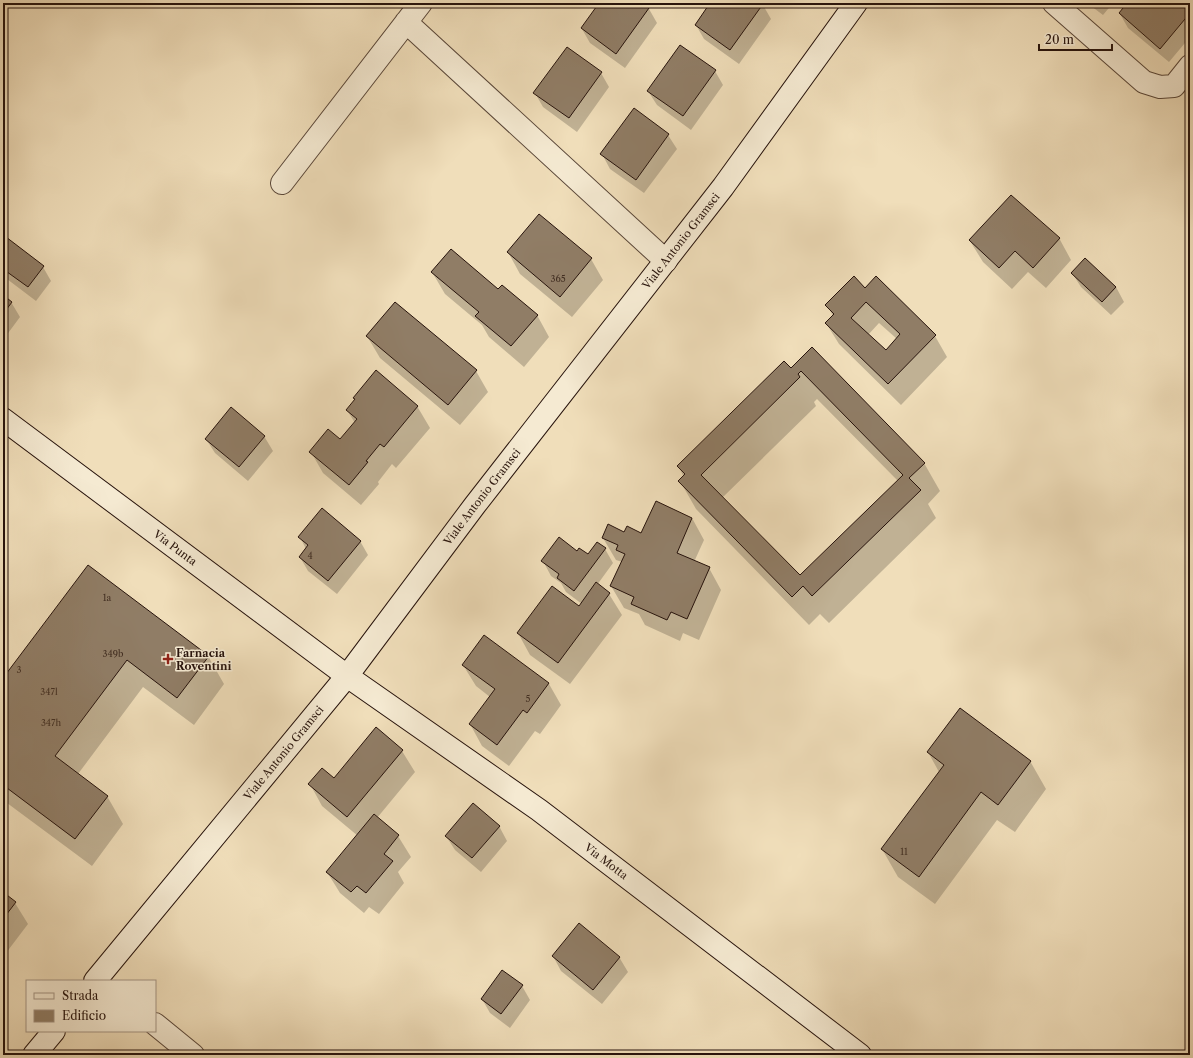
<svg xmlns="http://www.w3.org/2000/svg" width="1193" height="1058" viewBox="0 0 1193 1058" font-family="'Libre Caslon Text',serif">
	<rect width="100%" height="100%" fill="#f0deba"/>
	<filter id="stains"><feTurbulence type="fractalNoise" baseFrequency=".005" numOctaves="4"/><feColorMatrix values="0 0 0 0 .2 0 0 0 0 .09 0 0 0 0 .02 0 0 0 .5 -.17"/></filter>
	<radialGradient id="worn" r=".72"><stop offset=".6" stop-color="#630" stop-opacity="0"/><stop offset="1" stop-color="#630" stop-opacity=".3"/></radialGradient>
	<!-- shadow -->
	<path fill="#0003" fill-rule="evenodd" d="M600 3H641L649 9 657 23 625 68 590 43 582 29Z
		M668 3H674L672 6Z
		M712 3H760L763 5 771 19 739 64 704 39 696 25Z
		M1087 3H1113L1103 15Z
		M1129 3H1179L1190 12V37L1169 62 1128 28 1120 14Z
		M715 71 723 85 691 130 657 105 648 91Z
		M601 73 609 87 577 132 543 107 535 93Z
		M668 135 677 149 644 193 610 169 602 154Z
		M1059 238 1071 260 1046 288 1028 272 1012 289 983 262 970 241Z
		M3 242 43 267 51 281 36 301 3 276Z
		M508 252 591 259 603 280 572 317 520 274Z
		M432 272 537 315 549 337 524 367 489 337 482 325 445 294Z
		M1072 273 1116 287 1124 302 1111 315 1081 287Z
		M865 289 935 336 947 357 901 405 839 344 826 323 833 316 827 305ZM879 323 897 339 886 351 868 335Z
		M3 296 11 302 20 317 3 340Z
		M367 336 476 371 488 392 460 425 380 358Z
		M812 349 924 463 940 491 928 504 936 518 829 623 820 614 809 625 696 509 680 481 684 477 678 466 791 369ZM817 399 898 481 800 577 722 498 816 406 814 402Z
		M417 406 430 428 396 468 392 464 378 482 379 484 361 505 323 473 311 452 340 441 355 423 347 410Z
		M264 436 273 451 248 481 215 453 206 439Z
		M692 518 704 540 694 562 709 568 721 590 699 640 683 633 680 641 645 625 639 614 624 608 611 586 622 562 616 560 603 538 625 533 642 535Z
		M300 537 360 541 368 555 337 594 308 571 300 557 306 549Z
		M605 549 613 563 597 585 609 594 622 615 570 684 530 655 518 633 579 607 582 604 566 592 561 583 551 576 543 561 578 552 588 555Z
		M88 566 208 656 224 684 194 725 143 687 78 774 107 796 123 824 92 866 3 800V680Z
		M484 636 549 684 561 705 540 734 535 731 509 766 482 746 470 724 490 697 476 686 463 665Z
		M402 751 415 772 377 818 398 836 411 857 398 872 404 883 379 914 369 907 364 913 340 893 327 872 358 836 322 806 310 784 334 780Z
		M928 752 1030 761 1046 789 1015 832 997 820 935 904 898 877 882 849 939 772Z
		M499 826 507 841 481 872 455 850 446 836Z
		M3 894 15 903 28 924 3 957Z
		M553 956 619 957 628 972 602 1004 561 971Z
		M522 986 530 1000 510 1028 490 1013 482 999Z"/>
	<!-- building -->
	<path fill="#907d66" stroke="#27130c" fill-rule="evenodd" d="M599 3H642L649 8 616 54 581 28Z
		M710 3H762L763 4 730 50 695 25Z
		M1127 3H1181L1190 11V13L1160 49 1119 13Z
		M680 45 716 70 683 116 647 91Z
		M567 47 602 72 569 118 533 93Z
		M634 108 669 134 636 180 600 154Z
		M1011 195 1060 238 1033 268 1015 251 999 268 969 240Z
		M539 214 592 258 560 297 507 252Z
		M6 237 44 266 28 287 3 269V241Z
		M451 249 498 289 502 285 538 315 511 346 475 316 479 312 431 272Z
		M1085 258 1116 287 1102 302 1071 273Z
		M854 276 865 288 876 276 936 335 888 384 825 323 834 314 825 305ZM866 302 900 334 886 350 851 318Z
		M3 295 12 302 3 314Z
		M395 302 477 370 448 405 366 336Z
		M812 347 925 463 909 478 921 490 812 596 803 586 792 597 678 481 685 474 677 466 784 361 791 368ZM801 371 903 475 800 575 701 475 800 377 798 374Z
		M376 370 418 406 384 447 380 444 366 461 368 462 349 485 309 452 328 429 340 439 357 419 346 410 355 399 353 398Z
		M231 407 265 436 239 467 205 439Z
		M656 501 692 518 677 553 710 567 687 619 671 612 667 620 631 604 634 597 610 586 625 554 616 550 618 545 602 538 608 524 624 532 627 526 641 533Z
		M322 508 361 541 328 581 299 557 308 545 298 537Z
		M559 537 577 551 579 548 588 554 597 542 606 548 574 591 557 578 559 574 541 561Z
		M88 565 209 656 177 698 127 660 55 756 108 796 75 839 3 785V678Z
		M596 582 610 593 558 663 517 633 552 586 579 606Z
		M484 635 549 683 527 713 523 710 497 745 469 724 495 689 462 665Z
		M960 708 1031 761 998 805 981 792 919 877 881 849 944 765 927 752Z
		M376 727 403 750 347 817 308 784 322 768 334 778Z
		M473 803 500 826 472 858 445 836Z
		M374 814 399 835 384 854 393 861 366 893 357 886 351 892 326 872Z
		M3 892 16 902 3 919Z
		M579 923 620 957 593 990 552 956Z
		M502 970 523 985 501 1014 481 999Z"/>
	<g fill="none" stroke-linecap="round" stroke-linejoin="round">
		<defs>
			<path id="street" d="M1054 3 1144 82 1160 87 1174 86 1190 66
				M406 22 666 261
				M282 183 421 3
				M155 1024 193 1055"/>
			<g id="secondary">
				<path id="s1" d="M3 419 347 676 539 810 860 1055"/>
				<path id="s2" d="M95 981 347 676 475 505 723 187 856 3"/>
				<path d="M34 1055 54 1031"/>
			</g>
		</defs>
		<!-- street casing -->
		<use href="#street" stroke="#594638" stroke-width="24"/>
		<!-- secondary casing -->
		<use href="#secondary" stroke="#27130c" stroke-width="24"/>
		<!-- street -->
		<use href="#street" stroke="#f5ead2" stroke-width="22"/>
		<!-- secondary -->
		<use href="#secondary" stroke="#f5ead2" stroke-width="22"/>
	</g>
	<!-- markers -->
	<path fill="#8f2418" stroke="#f5ead2" stroke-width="1.5" d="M166 653h4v4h4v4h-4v4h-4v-4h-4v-4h4z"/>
	<g text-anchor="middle" stroke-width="3" stroke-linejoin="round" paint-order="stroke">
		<!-- number labels -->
		<g font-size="9" fill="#412e22">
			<text x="558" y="282">365</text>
			<text x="310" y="559">4</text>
			<text x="107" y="601">1a</text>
			<text x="113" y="657">349b</text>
			<text x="19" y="673">3</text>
			<text x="49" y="695">347l</text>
			<text x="528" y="702">5</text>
			<text x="51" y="726">347h</text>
			<text x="904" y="855">11</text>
		</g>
		<!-- street labels -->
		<g font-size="11" fill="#27130c" stroke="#f5ead2">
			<text dy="4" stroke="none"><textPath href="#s2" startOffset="944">Viale Antonio Gramsci</textPath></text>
			<text dy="4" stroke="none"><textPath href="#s2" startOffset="620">Viale Antonio Gramsci</textPath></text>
			<text dy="4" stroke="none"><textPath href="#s1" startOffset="215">Via Punta</textPath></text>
			<text dy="4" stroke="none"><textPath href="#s2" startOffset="296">Viale Antonio Gramsci</textPath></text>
			<text dy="4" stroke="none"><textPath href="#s1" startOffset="748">Via Motta</textPath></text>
		</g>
		<!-- poi labels -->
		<g font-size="11" font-weight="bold" fill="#27130c" stroke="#f5ead2" text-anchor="start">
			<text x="176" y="657">Farnacia<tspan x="176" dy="13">Roventini</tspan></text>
		</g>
	</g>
	<!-- margin -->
	<rect width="1193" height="1058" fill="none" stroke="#f0deba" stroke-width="16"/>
	<rect x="4" y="4" width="1185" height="1050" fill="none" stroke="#27130c" stroke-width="2"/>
	<rect x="8" y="8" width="1177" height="1042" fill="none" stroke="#27130c"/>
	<!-- legend -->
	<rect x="26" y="980" width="130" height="52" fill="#f5ead2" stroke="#a39483"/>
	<rect x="34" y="993" width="20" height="6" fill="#f5ead2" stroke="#a39483"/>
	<text x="62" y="1000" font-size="12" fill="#27130c">Strada</text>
	<rect x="34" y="1010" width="20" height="12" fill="#907d66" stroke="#a39483"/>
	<text x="62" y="1020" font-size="12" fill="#27130c">Edificio</text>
	<!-- scale -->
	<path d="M1039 44v6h73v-6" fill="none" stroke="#27130c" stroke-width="2"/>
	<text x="1045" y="44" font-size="12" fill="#27130c" stroke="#f5ead2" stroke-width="3" paint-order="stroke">20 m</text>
	<rect width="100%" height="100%" filter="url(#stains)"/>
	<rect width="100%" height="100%" fill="url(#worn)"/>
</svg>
